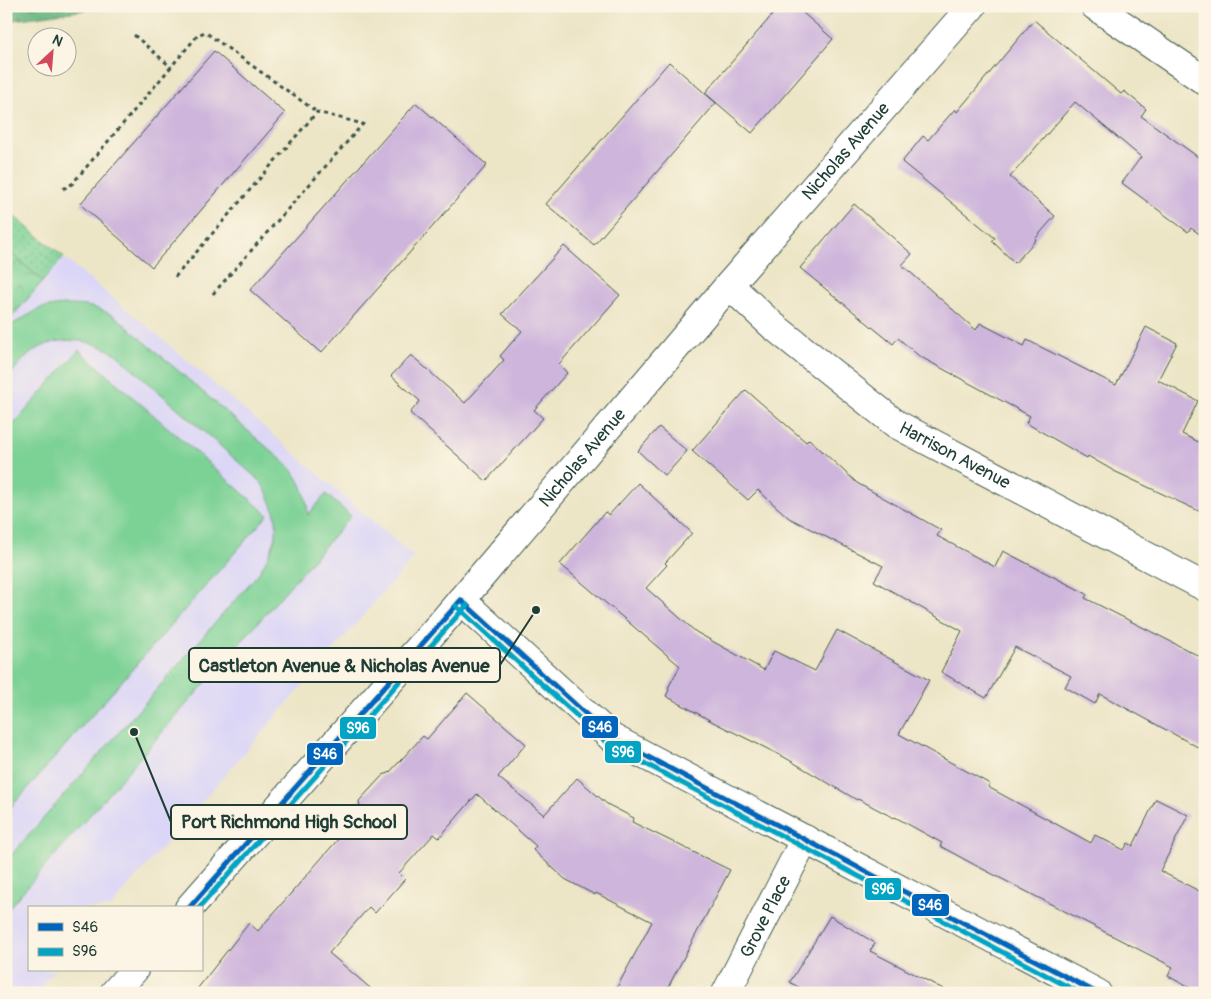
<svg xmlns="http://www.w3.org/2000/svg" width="1211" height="999" viewBox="0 0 1211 999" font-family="Pangolin,sans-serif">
	<defs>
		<pattern id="grass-dots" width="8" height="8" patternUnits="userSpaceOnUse" patternTransform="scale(1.25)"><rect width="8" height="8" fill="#7bd195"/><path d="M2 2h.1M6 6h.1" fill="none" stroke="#64ab7a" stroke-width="1.8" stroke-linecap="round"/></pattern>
		<pattern id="forest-firs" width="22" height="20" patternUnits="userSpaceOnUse" patternTransform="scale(1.25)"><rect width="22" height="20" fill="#64b37e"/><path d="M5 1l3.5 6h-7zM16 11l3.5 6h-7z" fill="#529368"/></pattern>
		<pattern id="park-crowns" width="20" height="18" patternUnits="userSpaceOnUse" patternTransform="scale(1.25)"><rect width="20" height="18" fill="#7bd195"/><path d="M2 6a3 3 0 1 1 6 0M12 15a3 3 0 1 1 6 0" fill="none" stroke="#64ab7a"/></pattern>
	</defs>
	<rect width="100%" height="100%" fill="#fcf5e5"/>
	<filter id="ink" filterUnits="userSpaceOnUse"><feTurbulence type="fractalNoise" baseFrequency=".02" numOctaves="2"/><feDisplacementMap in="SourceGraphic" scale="10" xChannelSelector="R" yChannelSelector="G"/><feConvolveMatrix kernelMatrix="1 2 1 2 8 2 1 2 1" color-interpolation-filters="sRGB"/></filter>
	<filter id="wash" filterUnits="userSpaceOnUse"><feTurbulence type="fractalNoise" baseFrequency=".0096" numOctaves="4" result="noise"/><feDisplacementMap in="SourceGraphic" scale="20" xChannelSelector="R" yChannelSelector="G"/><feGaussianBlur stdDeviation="1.12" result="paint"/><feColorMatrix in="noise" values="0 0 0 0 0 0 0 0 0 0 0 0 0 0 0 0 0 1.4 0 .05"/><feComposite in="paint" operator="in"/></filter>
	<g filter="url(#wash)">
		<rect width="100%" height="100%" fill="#ece5c6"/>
		<!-- built -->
		<path fill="#dbd6f7" d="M6 210 167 343 414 557 110 908H29V970H55L36 993H6Z"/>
		<!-- grass -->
		<path fill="url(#grass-dots)" stroke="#4d8764" d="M6 210 64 257 43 281 6 249Z"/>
		<!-- forest -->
		<path fill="url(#forest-firs)" stroke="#427859" d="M6 6H115L6 21Z"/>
		<!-- park -->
		<path fill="url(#park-crowns)" stroke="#4d8764" d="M6 249 43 281 6 324Z"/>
		<!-- pitch -->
		<path fill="#7bd195" stroke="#4d8764" d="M63 305C87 305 95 306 116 317L291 468C302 483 307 497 308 515L326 494 351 516 6 911V861L258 574C281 537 283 521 261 482L116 354C87 336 50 334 24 359 18 365 12 373 6 380V328L41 308Z
			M79 350 268 515 6 813V433Z"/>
		<g id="blocks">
			<!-- building -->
			<path fill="#ceb5dc" d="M780 6H795L833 39 752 133 705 93Z
				M1034 20 1121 94 1124 91 1146 109 1141 116 1205 162V238L1191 228 1188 232 1122 183 1141 157 1075 102 1010 177 1055 216 1035 239 1036 240 1015 263 992 241 995 238 902 162 923 136 928 140 955 109 957 112Z
				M214 51 285 113 152 267 80 204Z
				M669 62 716 103 594 245 546 204Z
				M416 103 487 165 321 353 250 290Z
				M854 204 912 254 902 265 976 330 980 323 1024 346 1027 340 1116 385 1146 327 1177 343 1158 380 1198 401 1182 434 1205 445V514L1114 471 1088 456 1087 458 1026 423 1030 416 919 356 898 338 893 344 800 268Z
				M564 246 620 295 559 364 567 373 534 410 543 418 486 481 410 413 420 401 391 376 411 355 465 403 504 360 500 356 522 331 502 314Z
				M746 390 806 442 809 439 857 483 941 530 937 536 995 567 1003 551 1087 594 1085 598 1205 659V751L1100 694 1095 704 1065 687 1071 676 1015 647 986 698 941 672 962 631 874 581 883 566 789 518 758 490 748 500 692 451Z
				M659 427 687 451 665 476 638 451Z
				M638 483 692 533 665 563 667 565 646 588 696 632 764 670 774 651 815 671 837 630 929 680 899 734 990 784 988 787 1091 843 1095 835 1124 850 1128 843 1133 846 1156 799 1188 815 1160 871 1205 894V993H1199L1168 976 1173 967 973 864 940 846 942 843 895 817 894 818 858 799 857 800 784 757 715 723 666 696 669 690 668 688 680 666 560 564 605 512 609 515Z
				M467 693 526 744 498 777 544 815 577 778 607 804 634 818 632 822 730 870 665 993H614L652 922 596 893 595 895 565 879 533 850 536 846 477 794 439 838 434 834 399 873 405 879 375 913 369 907 329 953 376 993H194L249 923 258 931 361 813 359 801 383 775 389 773 423 736 427 739Z
				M830 916 875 943 870 951 951 993H808L790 982Z"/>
		</g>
	</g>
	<g filter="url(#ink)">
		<use href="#blocks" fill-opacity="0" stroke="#3e564a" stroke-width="1"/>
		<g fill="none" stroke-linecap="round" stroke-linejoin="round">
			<defs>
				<g id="minor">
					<path d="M1095 6 1205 81"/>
					<path id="s1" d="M729 285 772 325 896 424 1205 587"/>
					<path d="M461 600 612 738 1097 993"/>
					<path id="s2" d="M189 908 445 619 729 285 972 6"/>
					<path d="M114 993 134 970"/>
					<path id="s3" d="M726 993 805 839"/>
				</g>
			</defs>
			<!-- minor casing -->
			<use href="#minor" stroke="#3e564a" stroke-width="30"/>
			<!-- path -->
			<path stroke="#3e564a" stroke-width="3" stroke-dasharray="4 4" stroke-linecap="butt" d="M134 35 171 67
				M63 189 72 184 198 35 205 32 317 112
				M175 277 317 112 363 124 211 296"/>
			<!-- minor -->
			<use href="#minor" stroke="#fff" stroke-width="28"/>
			<defs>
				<path id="bus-1" d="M461 600 612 738 1097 993
					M189 908 461 600"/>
				<path id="bus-2" d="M456 606 608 744 1080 993
					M199 908 467 605"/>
			</defs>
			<!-- bus-1 casing -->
			<use href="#bus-1" stroke="#fcf5e5" stroke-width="9"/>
			<!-- bus-2 casing -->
			<use href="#bus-2" stroke="#fcf5e5" stroke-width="9"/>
			<!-- bus-1 -->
			<use href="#bus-1" stroke="#0065bd" stroke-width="5"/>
			<!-- bus-2 -->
			<use href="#bus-2" stroke="#02a4c6" stroke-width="5"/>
		</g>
	</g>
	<g text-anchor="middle" stroke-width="5" stroke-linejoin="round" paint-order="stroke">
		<!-- street labels -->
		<g font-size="18" fill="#1f3d34" stroke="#fcf5e5">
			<text dy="6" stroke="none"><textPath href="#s2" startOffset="1002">Nicholas Avenue</textPath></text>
			<text dy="6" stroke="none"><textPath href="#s1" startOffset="284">Harrison Avenue</textPath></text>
			<text dy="6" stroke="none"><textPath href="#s2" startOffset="598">Nicholas Avenue</textPath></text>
			<text dy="6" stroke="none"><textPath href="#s3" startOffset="86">Grove Place</textPath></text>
		</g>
	</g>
	<!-- callouts -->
	<path fill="none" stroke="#1f3d34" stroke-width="2" d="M536 610L500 665M134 732L171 822"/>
	<g fill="#1f3d34" stroke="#fcf5e5" stroke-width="2">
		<circle cx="536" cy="610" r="5"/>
		<circle cx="134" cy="732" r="5"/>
	</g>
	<g fill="#fcf5e5" stroke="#1f3d34" stroke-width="2">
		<rect x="189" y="648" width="311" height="34" rx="5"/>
		<rect x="171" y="805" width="236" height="34" rx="5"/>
	</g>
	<g font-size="19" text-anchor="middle" font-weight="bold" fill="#1f3d34">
		<text x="344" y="672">Castleton Avenue &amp; Nicholas Avenue</text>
		<text x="289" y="828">Port Richmond High School</text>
	</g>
	<g stroke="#fcf5e5" stroke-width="2">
		<rect x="581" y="715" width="38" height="24" rx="5" fill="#0065bd"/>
		<rect x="339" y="716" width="38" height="24" rx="5" fill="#02a4c6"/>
		<rect x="604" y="740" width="38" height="24" rx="5" fill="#02a4c6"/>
		<rect x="306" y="742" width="38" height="24" rx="5" fill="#0065bd"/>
		<rect x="864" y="877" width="38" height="24" rx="5" fill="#02a4c6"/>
		<rect x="911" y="893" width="39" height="24" rx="5" fill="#0065bd"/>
	</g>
	<g font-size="14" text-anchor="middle" font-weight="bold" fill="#fff">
		<text x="600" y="732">S46</text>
		<text x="358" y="733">S96</text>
		<text x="623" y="757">S96</text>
		<text x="325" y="759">S46</text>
		<text x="883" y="894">S96</text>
		<text x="930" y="910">S46</text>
	</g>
	<!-- margin -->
	<rect width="1211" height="999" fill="none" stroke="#fcf5e5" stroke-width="25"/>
	<!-- legend -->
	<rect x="28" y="906" width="175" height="65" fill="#fcf5e5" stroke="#a4ab9e"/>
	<rect x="38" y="923" width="25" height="8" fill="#0065bd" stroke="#a4ab9e"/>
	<text x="72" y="932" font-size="15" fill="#1f3d34">S46</text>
	<rect x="38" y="948" width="25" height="8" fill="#02a4c6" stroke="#a4ab9e"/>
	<text x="72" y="956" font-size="15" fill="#1f3d34">S96</text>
	<!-- north arrow -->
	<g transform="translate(52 52) rotate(26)"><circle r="24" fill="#fcf5e5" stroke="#a4ab9e"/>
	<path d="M0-4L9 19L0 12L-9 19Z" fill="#d1495b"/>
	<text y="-8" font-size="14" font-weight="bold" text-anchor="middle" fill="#1f3d34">N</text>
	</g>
</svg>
